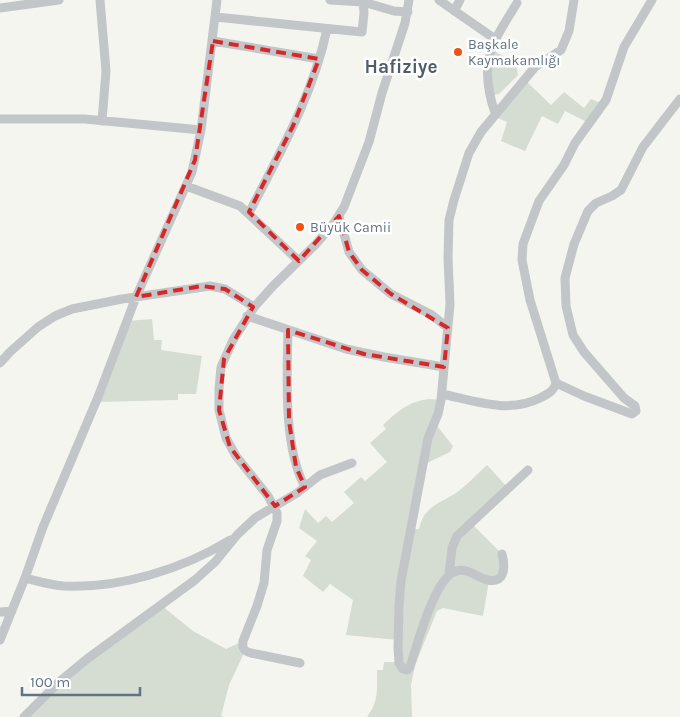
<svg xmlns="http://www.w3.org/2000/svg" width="680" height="717" viewBox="0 0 680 717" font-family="Karla,sans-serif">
	<rect width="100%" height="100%" fill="#f5f5f0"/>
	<!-- green -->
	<path fill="#d5dcd1" d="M494 51 516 63 518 75 499 94 494 95 490 72Z
		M525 80 551 105 564 92 584 108 591 99 603 104 589 123 565 111 558 124 542 116 525 151 501 141 507 122 493 116Z
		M152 319 154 340H162L161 350 202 356 196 394H178V400L96 402 127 321Z
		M430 399 441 400 434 422 453 446 450 452 423 465 411 529H419C425 503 442 504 460 490 470 482 478 473 487 465L508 488 471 523 502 554 504 571 489 581 483 616 443 608 437 611 415 665 411 685 412 717H367C379 701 377 689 377 670H383L384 662H399L398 640 346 635 353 600 330 584 323 592 303 576 311 560 305 556 317 541 299 528 305 509 318 523 326 516 332 522 354 503 344 492 361 477 365 481 387 462 370 443 386 429 383 425C398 411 409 401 430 399Z
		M161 605 193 631 226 649 243 641 245 651 229 685 221 716 224 717H24L59 682Z"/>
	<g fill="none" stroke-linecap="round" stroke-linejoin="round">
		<!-- minor -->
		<path stroke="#c2c6c9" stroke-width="9" d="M100 0 106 71 102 121
			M330 0 363 2 394 11 408 12
			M439 0 495 39
			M0 8 59 0
			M454 11 460 0
			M216 17 362 32 364 13 363 0
			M213 41 319 59
			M495 113C478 62 491 45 517 3
			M0 119H85L201 130
			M186 186 240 206 299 261
			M249 213C280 153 313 95 327 29
			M339 216 349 252 362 270 391 294 432 315 448 328
			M247 316 346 349 384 357 444 367
			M288 330C287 376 283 447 305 487
			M0 363 10 352 38 327 55 316 72 309 122 299 210 286 225 289 254 307
			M556 383 584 396 632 414 636 411 635 406 624 398 584 352 573 335 566 306 565 278 574 244 588 211 596 203 612 196 621 190 643 147 680 99
			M442 394C475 401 508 414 540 398 548 394 554 391 556 383L530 300 522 260 523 244 539 201 564 165 575 143 606 100 624 47 652 0
			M502 554C505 565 506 584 488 580 475 577 466 565 452 573 433 585 417 645 410 667L407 670 403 669 399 663 398 648 399 605 401 581 428 438 438 414 441 400 450 304 448 258 449 220 454 200 469 153 481 132 535 67 561 50 569 31 574 0
			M449 575 452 548 457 536 528 470
			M25 578C37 581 50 585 63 586 119 589 183 569 230 540
			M0 612 12 611
			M0 640 25 578 43 527 98 397 136 297 192 172 201 130 217 0
			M300 663 251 653C244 651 242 649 243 641L257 606 264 583 267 550 277 521V513L268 496 236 456 226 438 219 410V389L221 367 233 340 255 306 273 286 316 244 334 223 344 207 369 142 382 93 405 23 409 0
			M24 717 59 682 87 659 195 580 215 562 237 535 255 518 297 493 320 475 352 463"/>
	</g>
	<!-- marked area -->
	<path fill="none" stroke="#d62828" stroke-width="4" stroke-dasharray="10 6" stroke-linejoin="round" d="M213 41 319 59 293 126 249 212 299 261 339 216 349 252 362 270 391 294 448 328 444 367 364 354 288 330 289 421 296 467 305 487 275 506 230 447 219 410 224 359 253 307 225 289 202 286 136 297 195 160Z"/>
	<!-- markers -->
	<g fill="#ef5117" stroke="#fff" stroke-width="2">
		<circle cx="458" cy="52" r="5"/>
		<circle cx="300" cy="227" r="5"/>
	</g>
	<g text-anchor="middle" stroke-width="5" stroke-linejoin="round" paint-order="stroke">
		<!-- poi labels -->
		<g font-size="14" fill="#627384" stroke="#fff" text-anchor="start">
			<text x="468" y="49">Başkale<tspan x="468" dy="16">Kaymakamlığı</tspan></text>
			<text x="310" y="232">Büyük Camii</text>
		</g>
		<!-- district labels -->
		<g font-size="19" font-weight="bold" fill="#505d68" stroke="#fff">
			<text x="401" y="73">Hafiziye</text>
		</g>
	</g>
	<!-- scale -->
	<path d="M22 687v8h118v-8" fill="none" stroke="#627384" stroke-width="2.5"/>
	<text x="30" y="687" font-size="15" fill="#627384" stroke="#ffffff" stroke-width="4" paint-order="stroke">100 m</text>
</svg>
